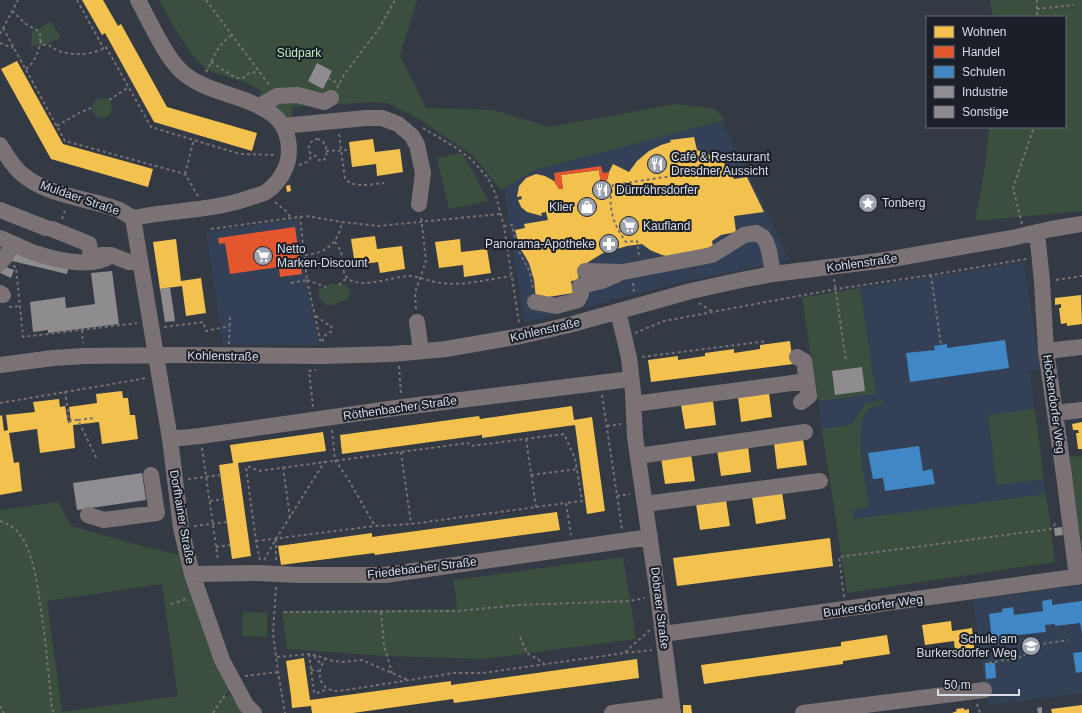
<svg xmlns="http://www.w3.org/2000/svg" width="1082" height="713" viewBox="0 0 1082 713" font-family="Helvetica,sans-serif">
	<rect width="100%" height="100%" fill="#343a44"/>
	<!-- built -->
	<path fill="#334056" d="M721 121 748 172 789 260 687 281 524 323 502 173Z
		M298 219 305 276 319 345H223L206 232Z
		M1024 262 1040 370 1029 371 1047 501 837 527 818 401 876 393 860 288Z
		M1082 585V693L988 705 973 600Z"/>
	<!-- green -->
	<path fill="#3c4e3e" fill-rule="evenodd" d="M159 0H417L400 55 426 108 493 110 549 127 676 104 715 109 725 120 534 170 501 190 472 155 419 119 387 103 375 102 292 107 293 120H289L259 97 261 91C248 80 228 78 212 72 193 64 169 18 159 0Z
		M990 0H1082V211L975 221 985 168 989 127H1065V17H993Z
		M51 21 61 37 44 46 31 45 32 31 37 30Z
		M92 108a10 10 0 1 1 20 0a10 10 0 1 1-20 0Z
		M462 153 474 174 488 201 449 209 437 158Z
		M331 284 346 285 350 292 348 300C337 301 337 306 326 305L319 297V290Z
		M860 288 876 394 818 401 802 298Z
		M883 400V403C879 405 873 406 869 409 851 423 866 486 869 506L852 511 854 519 1046 494 1055 562 847 593 822 429 851 425 866 403Z
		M1035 409 1044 479 997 485 988 415Z
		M1082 456V549L1070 457Z
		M58 502 71 526 142 546 188 557 234 685 225 695 226 697 230 694 243 713H0V510ZM162 584 178 696 62 712 47 601Z
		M623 557 636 639 483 659 387 656 287 649 282 611 457 609 454 580Z
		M243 612 267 613V637L242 636Z"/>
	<!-- homes -->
	<path fill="#f2c14e" d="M82 0H103L118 26 121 24 167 107 257 133 252 151 154 122 105 33 102 35Z
		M17 61 63 144 153 169 148 187 51 159 1 69Z
		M694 137 697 150 722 160 734 179 747 177 764 212 734 216 736 232 721 235 712 241 713 246 675 258 662 255 650 250 642 244 627 246 603 253 577 269 579 280 571 281 573 293 536 299 534 280 529 263 520 248 515 230 525 228 524 224 548 220 546 212 541 213 542 216 527 212 521 207 518 200 522 199 521 196 517 197 519 186 526 178 536 174 545 176 554 181 559 189H563L561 175 599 170 601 185 606 184 609 172 613 164 629 172 637 161 649 151 661 145 671 142 670 140Z
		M373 139 375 152 400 149 403 172 377 176 376 164 352 167 349 142Z
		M290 185 291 191 287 192 286 186Z
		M375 236 377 249 402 246 405 269 380 273 378 262 355 265 351 239Z
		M176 239 181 281 201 278 206 313 186 316 182 286 160 289 153 242Z
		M460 239 461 252 487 249 491 273 464 277 463 265 439 268 435 242Z
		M1081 295 1082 324 1067 326V323L1061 324 1059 308H1061V304L1055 305V298Z
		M790 341 793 364 651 382 648 360 678 356V360L705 356V353L734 349V353L760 349V345Z
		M122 391 123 398H128L130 415H135L138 439 102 444 99 422 73 425 75 448 40 453 37 429 9 433 14 463 19 462 22 491 0 495V416L2 415 4 431 8 430 6 415 35 412 33 402 59 399 60 407 65 406 68 423 71 422 69 407 97 403 96 394Z
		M769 393 772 417 741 422 738 397Z
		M713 401 716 425 685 429 681 405Z
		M572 406 574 420 592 417 605 511 587 514 575 425 482 438V435L342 454 340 435 479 416 480 419Z
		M1082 422V449H1078L1076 433H1079L1078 430H1073L1072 424Z
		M323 432 326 451 238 463 251 556 232 559 219 465 233 463 230 445Z
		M803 439 807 465 777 469 774 443Z
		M748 446 751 472 721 476 717 450Z
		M691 454 695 481 665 484 661 458Z
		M782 492 786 519 756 524 752 497Z
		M726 500 730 526 700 530 696 504Z
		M557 512 560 530 375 555 374 553 281 565 278 546 372 533V537Z
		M830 538 833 566 677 586 673 558Z
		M951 621 952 631 972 628 974 648 955 650 954 641 925 645 922 625Z
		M887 635 890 654 843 661V664L704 684 701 665 841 646V642Z
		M304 658 310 700 451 681V685L637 659 639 678 454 703 453 699 353 713H312L311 706 292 708 291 696 286 661Z
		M683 705H691L692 713H683Z
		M1082 705V713H1052L1051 709Z
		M964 708V710L969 709V713H952L957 711 956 709Z"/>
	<!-- shops -->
	<path fill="#e4572e" d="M601 166 603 173 609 172 606 184 601 185 599 170 561 175 563 189H559L554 181H555L554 173Z
		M295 227 302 274 280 277 279 267 230 274 225 243 219 244 218 238Z"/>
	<!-- schools -->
	<path fill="#3f88c5" d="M1005 340 1009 368 910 382 906 353 935 350 934 346 947 344V348Z
		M919 446 923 471 932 469 935 484 885 491 883 478 873 479 868 453Z
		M1052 599V605L1082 601V633L1080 623 1055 626V624L1045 625 1046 632 1018 635V640L998 643 997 641H992L989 614 1002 612V609L1013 607 1014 615 1043 611 1042 601Z
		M1082 652V672L1076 673 1073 653Z
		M985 663H995L996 678 986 679Z"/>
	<!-- industry -->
	<path fill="#8d8d92" d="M142 473 146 500 77 510 73 483Z
		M1042 707V713H1038L1037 708Z"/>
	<!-- building -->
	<path fill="#8e8c8e" d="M317 63 332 71 323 89 308 81Z
		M14 252 69 265 67 274 12 261Z
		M3 266 14 270 11 278 0 273Z
		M112 271 119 324 48 333V330L33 332 30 302 65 297 66 308 95 304 91 273Z
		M170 287 175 321 165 322 160 289Z
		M862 367 865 391 835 395 832 371Z
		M1062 527 1063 535 1055 536 1054 528Z"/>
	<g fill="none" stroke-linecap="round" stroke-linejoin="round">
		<!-- path -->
		<path stroke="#767174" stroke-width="2" stroke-dasharray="3 3" stroke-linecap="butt" d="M77 0 104 49
			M206 0 270 86
			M1037 0V17
			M1037 9 1074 5
			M12 11 27 25 37 30 40 34 39 38 44 45C50 44 53 49 59 51 73 56 94 55 106 47L151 127 240 154 276 155
			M3 28 65 141 185 174 198 196
			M0 34 18 0
			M0 43 13 48
			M211 62 236 78H243L249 73 259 72
			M26 69C35 62 38 52 41 41
			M206 72C216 55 215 47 232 35
			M328 78 339 84
			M337 88 344 75 380 27 395 0
			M109 100 129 87
			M57 126 79 113 91 108
			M423 128 455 147 471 159 488 178 495 193 504 226 519 323
			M339 134 345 179C356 189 370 184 384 183
			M317 139C327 141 327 150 326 158L322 161 319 160 317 157 310 153C307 145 310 141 317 139Z
			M326 151 350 150
			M299 165 307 162 313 155
			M185 174 194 139
			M275 202 287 212 291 218
			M62 219 66 208
			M1022 224 1013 188 1034 127
			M504 226 512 225 518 250 530 272 533 289
			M211 229 306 216 342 222 378 226 500 214
			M335 242C337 245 340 249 341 252 343 261 341 275 350 280 364 288 392 277 408 276 419 276 430 282 441 283 464 286 489 279 511 276
			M305 255C327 253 338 243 342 222
			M639 255 637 241 626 242C613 224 607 207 613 185L672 176
			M13 266 16 267 23 337 137 323
			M931 275 941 345
			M834 279 846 361
			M307 280 321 344
			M307 280 326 287
			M1056 280 1082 276
			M291 283 307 280 300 217
			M633 283 634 293
			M339 285 347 278
			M699 303 713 312
			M9 307 20 306
			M416 309 415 293 426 261 421 216
			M316 316 327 324 331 325 332 331 324 336 322 344
			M164 327 203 322 206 331 230 326
			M82 330 83 343
			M635 333 664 321 836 289 931 275 1027 259
			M229 344 230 317
			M642 357 767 341
			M399 366 401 394
			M65 391 69 421 78 420 97 459
			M602 395 622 529
			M0 403 147 378
			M313 407 309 371 316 370
			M78 420 94 418
			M607 426 621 424
			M332 430 335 460 348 479 375 526 411 524 566 503 571 535
			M526 439 536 507
			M202 448 218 560
			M401 452 411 524
			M283 467 290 517
			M531 475 578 469
			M188 479 221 475
			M617 496 630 494
			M210 501 224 499
			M0 521C7 524 13 526 18 532 33 549 38 588 41 610 46 643 49 677 52 710L56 713
			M194 526 227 522
			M276 539V561
			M256 541 375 526
			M216 547 230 545
			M260 560 256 541 246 467H251L258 471 468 443 471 446 564 434 575 458 582 501 566 503
			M264 560 276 539 325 461
			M276 587 273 633 278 672 285 713
			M844 597 839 557 1051 529 1055 524H1058
			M171 604 187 599
			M284 612 457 611 520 605 630 601 645 598
			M381 612 384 645 392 673
			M520 637 527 653 544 663
			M625 652 650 630
			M309 654 314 693 322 692 326 688
			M314 656 321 664
			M277 657 309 654 318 656 333 661 343 662 362 660 408 680
			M326 658C318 668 316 685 331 690 335 692 341 690 346 690L454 673H483L624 653 652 650
			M989 663 1022 657 1034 645 1068 640
			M311 670 319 671
			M245 676 278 672
			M977 704 980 713
			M0 706 4 713
			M213 713 225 695"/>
		<!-- minor -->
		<path stroke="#7a7275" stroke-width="16" d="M260 106 277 96 298 95 324 102 331 98
			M283 126 366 118H382L398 124 412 136 417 145 423 173 419 204
			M0 145C6 155 13 167 22 174 47 196 87 198 117 209 122 211 127 215 133 218
			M0 210 46 228
			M133 218 170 439 181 528 192 574 222 660 246 705 254 713
			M133 218C171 210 212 211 249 198 254 196 261 195 266 192 279 183 289 167 289 151 289 137 284 123 272 114 245 94 205 94 180 70 164 54 149 20 138 0
			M52 229 89 244 92 262
			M1037 232 1042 282 1046 351 1064 475 1077 577
			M0 238C11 242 21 248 32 252 52 259 93 270 111 255
			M101 255H111L129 262H140
			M0 263 6 256 12 243
			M585 271 623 272 712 255 744 235 756 233 763 237 766 242 769 250 773 274
			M0 293 3 295
			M535 302 556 306 578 300 581 294 580 286 602 281 616 275
			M618 311 629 358 633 392 635 437 658 595 673 713
			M417 322 421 351
			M1046 351 1082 347
			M797 357 804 361 809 396 801 402
			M0 365 53 358 84 356 183 355 322 356 392 354 446 349 521 336 569 325 691 291 741 280 773 274 886 260 1012 238 1051 229 1082 224
			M634 404 807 381
			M1055 413 1082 410
			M170 439 200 436 403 407 631 379
			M638 456 805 432
			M645 504 820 481
			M88 515 104 520 157 513 151 475
			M192 574 258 573 298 575H385L650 537
			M663 634 1082 576
			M612 713 672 705
			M803 713 984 690"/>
	</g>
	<!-- icons -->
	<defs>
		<symbol id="restaurant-disc" viewBox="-11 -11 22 22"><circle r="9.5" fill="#9ea4af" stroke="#1b1f28"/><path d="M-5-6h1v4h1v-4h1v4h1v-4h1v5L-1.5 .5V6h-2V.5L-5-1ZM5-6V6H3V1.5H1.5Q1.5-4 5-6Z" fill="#fff"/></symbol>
		<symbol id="sight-disc" viewBox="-11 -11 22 22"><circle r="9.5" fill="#9ea4af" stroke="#1b1f28"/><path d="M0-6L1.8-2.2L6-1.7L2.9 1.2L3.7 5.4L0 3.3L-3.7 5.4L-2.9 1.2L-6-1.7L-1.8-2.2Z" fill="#fff"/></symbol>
		<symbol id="shop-disc" viewBox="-11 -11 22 22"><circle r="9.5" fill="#9ea4af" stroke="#1b1f28"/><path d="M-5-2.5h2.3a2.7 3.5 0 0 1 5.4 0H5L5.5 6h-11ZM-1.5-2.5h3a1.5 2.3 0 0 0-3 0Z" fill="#fff"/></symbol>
		<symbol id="supermarket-disc" viewBox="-11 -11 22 22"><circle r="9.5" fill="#9ea4af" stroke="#1b1f28"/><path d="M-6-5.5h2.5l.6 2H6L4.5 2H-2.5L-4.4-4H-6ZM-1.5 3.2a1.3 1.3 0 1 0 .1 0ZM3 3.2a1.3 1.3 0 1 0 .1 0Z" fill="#fff"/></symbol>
		<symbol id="pharmacy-disc" viewBox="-11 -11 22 22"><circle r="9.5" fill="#9ea4af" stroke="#1b1f28"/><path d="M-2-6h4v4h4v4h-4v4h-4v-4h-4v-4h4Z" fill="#fff"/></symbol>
		<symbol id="school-disc" viewBox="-11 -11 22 22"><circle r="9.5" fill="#9ea4af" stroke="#1b1f28"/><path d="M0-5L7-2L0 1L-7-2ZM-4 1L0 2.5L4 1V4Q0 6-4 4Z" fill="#fff"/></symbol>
	</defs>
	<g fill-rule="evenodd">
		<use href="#restaurant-disc" x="646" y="153" width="22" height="22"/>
		<use href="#restaurant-disc" x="591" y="179" width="22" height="22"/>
		<use href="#sight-disc" x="857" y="192" width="22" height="22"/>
		<use href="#shop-disc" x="576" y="196" width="22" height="22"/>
		<use href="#supermarket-disc" x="618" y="215" width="22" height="22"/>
		<use href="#pharmacy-disc" x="598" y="233" width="22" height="22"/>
		<use href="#supermarket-disc" x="252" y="245" width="22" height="22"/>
		<use href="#school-disc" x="1020" y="635" width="22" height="22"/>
	</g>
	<g text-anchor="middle" stroke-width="4" stroke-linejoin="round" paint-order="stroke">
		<!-- park labels -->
		<g font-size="12" fill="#c0eec0" stroke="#1b1f28">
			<text x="299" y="57">Südpark</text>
		</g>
		<!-- poi labels -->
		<g font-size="12" fill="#d7dde9" stroke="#1b1f28" text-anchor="start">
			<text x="671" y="161">Café &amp; Restaurant<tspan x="671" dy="14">Dresdner Aussicht</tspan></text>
			<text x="616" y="194">Dürrröhrsdorfer</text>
			<text x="882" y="207">Tonberg</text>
			<text x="573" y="211" text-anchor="end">Klier</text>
			<text x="643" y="230">Kaufland</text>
			<text x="595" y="248" text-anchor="end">Panorama-Apotheke</text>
			<text x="277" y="253">Netto<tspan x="277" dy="14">Marken-Discount</tspan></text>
			<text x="1017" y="643" text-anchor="end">Schule am<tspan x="1017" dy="14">Burkersdorfer Weg</tspan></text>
		</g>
		<!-- street labels -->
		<g font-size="12" fill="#d7dde9" stroke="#1b1f28">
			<text transform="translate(80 198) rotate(19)" y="4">Muldaer Straße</text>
			<text transform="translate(862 263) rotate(-8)" y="4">Kohlenstraße</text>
			<text transform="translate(545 330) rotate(-13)" y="4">Kohlenstraße</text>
			<text transform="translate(223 356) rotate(1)" y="4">Kohlenstraße</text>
			<text transform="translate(1054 404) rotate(82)" y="4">Höckendorfer Weg</text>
			<text transform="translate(400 408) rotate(-8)" y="4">Röthenbacher Straße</text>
			<text transform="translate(182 517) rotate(80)" y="4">Dorfhainer Straße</text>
			<text transform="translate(422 568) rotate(-7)" y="4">Friedebacher Straße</text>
			<text transform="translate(873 606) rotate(-8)" y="4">Burkersdorfer Weg</text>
			<text transform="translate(660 608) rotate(83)" y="4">Döbraer Straße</text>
		</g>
	</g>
	<!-- legend -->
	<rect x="926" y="16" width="140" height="112" fill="#1b1f28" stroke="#666b75"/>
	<rect x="934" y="26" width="20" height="12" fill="#f2c14e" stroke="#666b75"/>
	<text x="962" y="36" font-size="12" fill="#d7dde9">Wohnen</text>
	<rect x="934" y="46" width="20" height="12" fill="#e4572e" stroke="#666b75"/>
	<text x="962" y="56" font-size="12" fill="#d7dde9">Handel</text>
	<rect x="934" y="66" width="20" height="12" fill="#3f88c5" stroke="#666b75"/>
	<text x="962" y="76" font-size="12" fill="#d7dde9">Schulen</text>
	<rect x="934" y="86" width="20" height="12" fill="#8d8d92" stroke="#666b75"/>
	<text x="962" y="96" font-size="12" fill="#d7dde9">Industrie</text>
	<rect x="934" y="106" width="20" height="12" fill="#8e8c8e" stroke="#666b75"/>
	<text x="962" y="116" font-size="12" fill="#d7dde9">Sonstige</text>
	<!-- scale -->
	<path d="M938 689v6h81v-6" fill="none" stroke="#d7dde9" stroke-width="2"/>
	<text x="944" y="689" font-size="12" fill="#d7dde9" stroke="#1b1f28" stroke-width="3" paint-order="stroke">50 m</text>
</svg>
